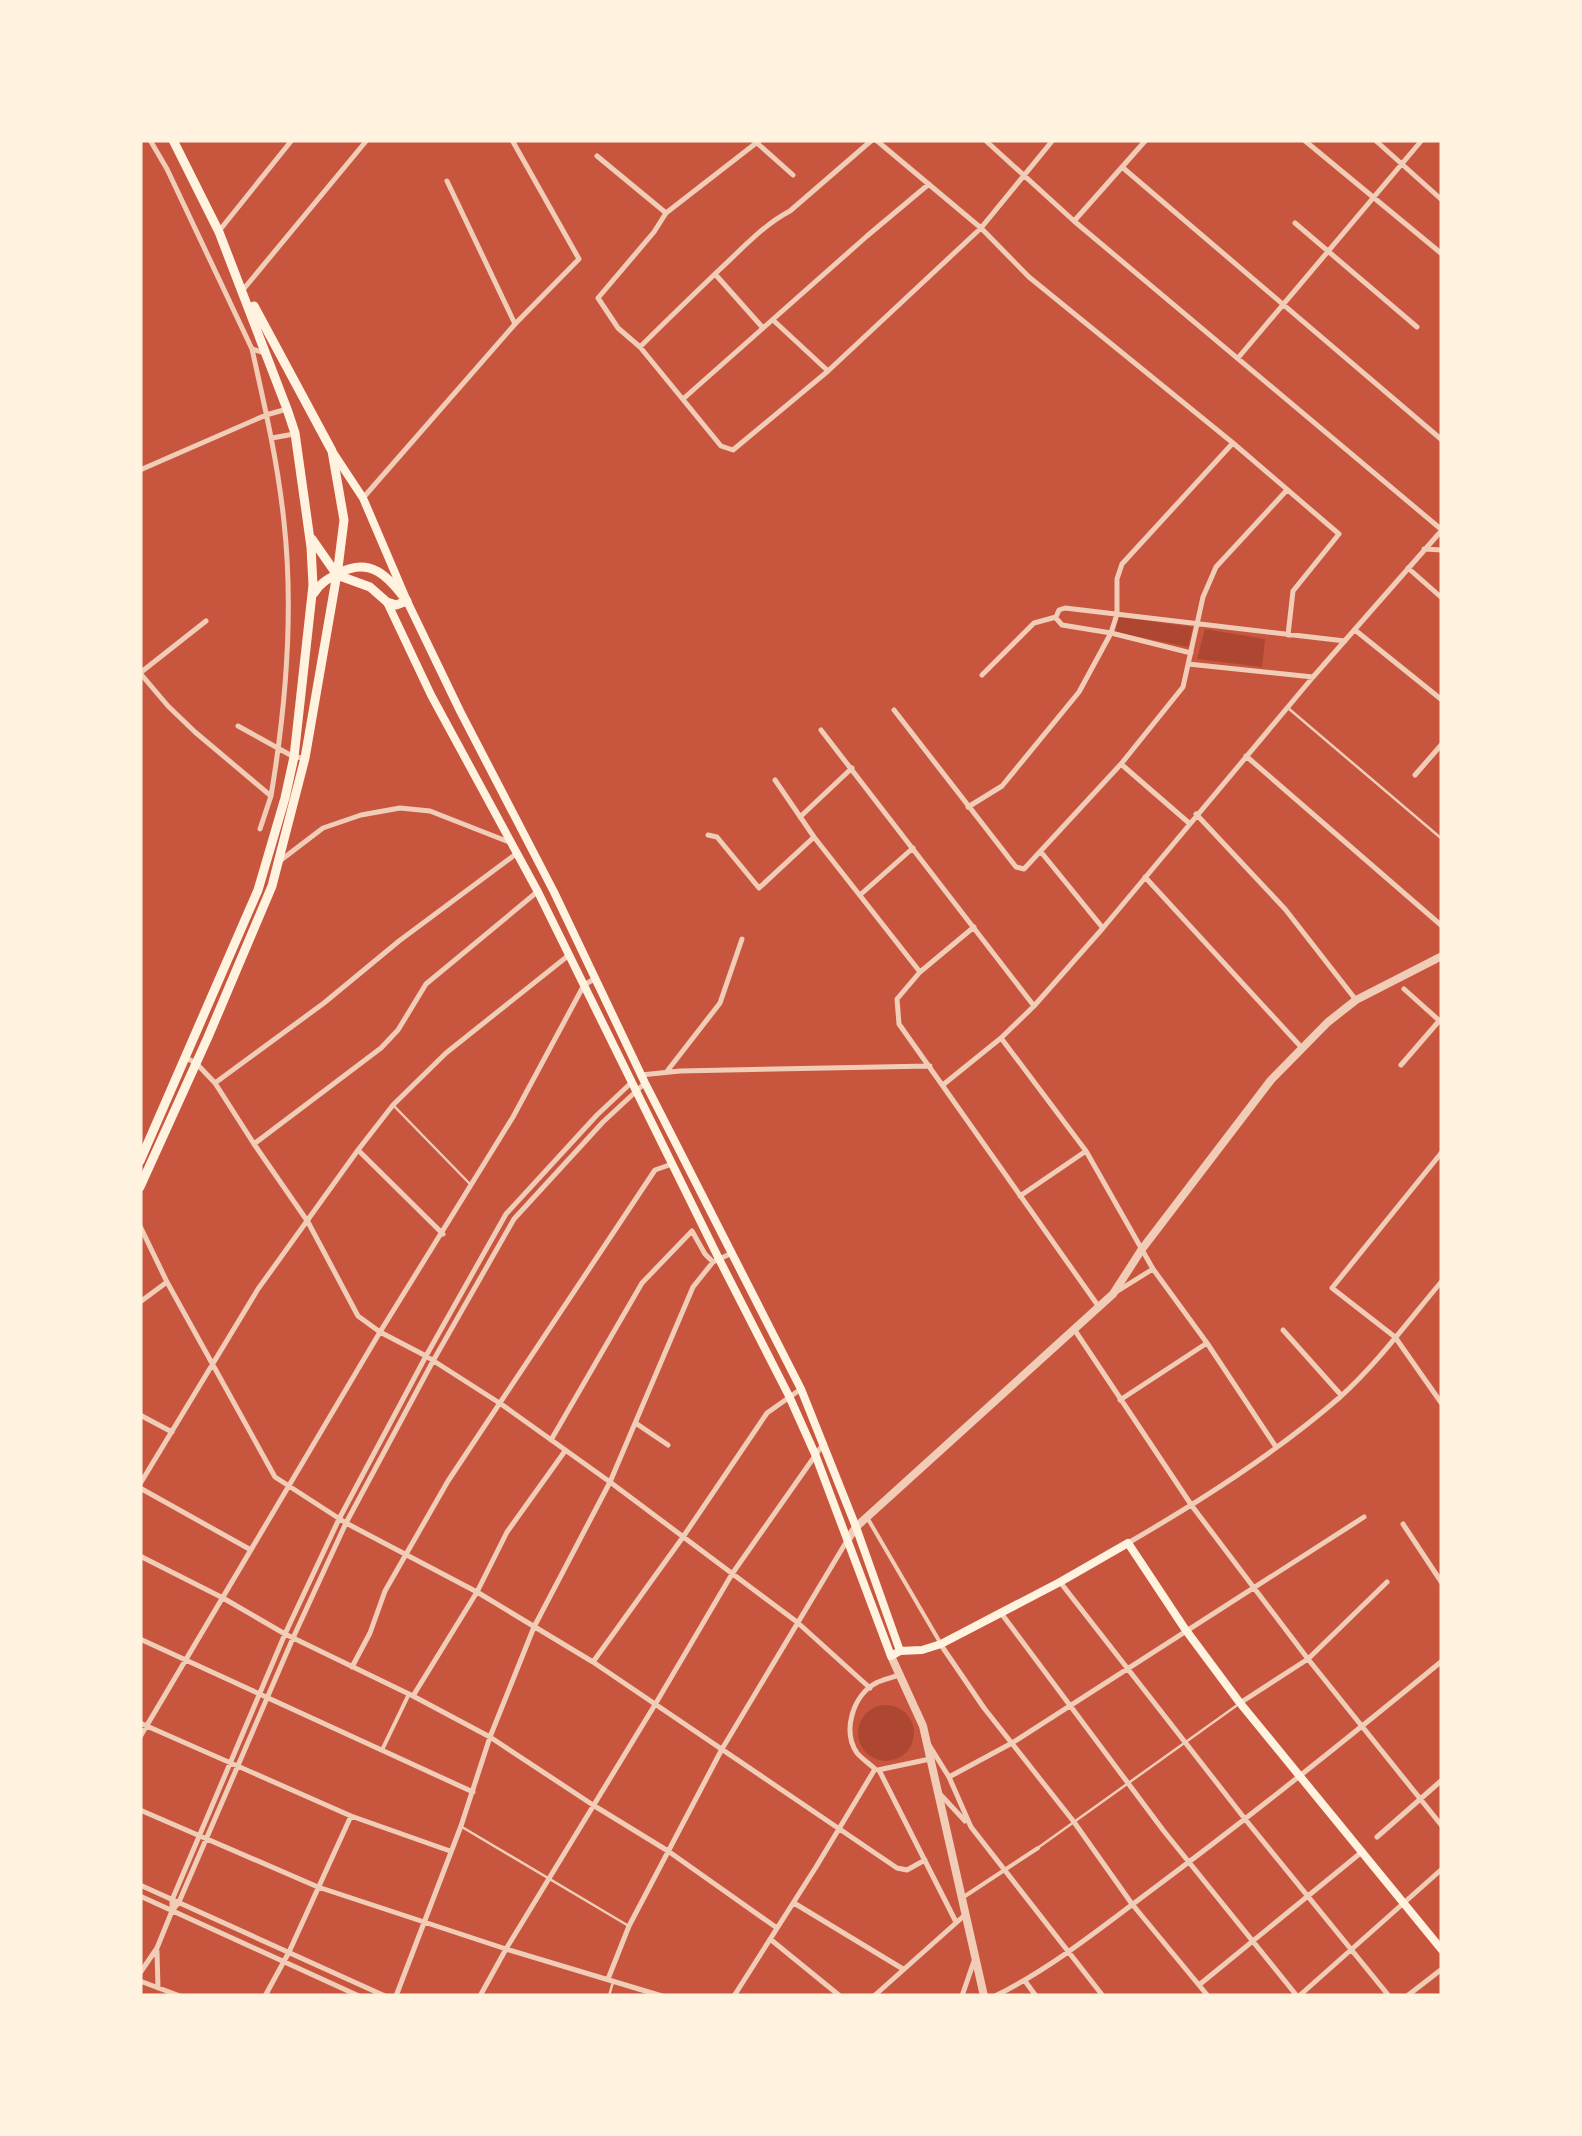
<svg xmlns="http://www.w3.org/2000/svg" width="1582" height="2136" viewBox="0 0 1582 2136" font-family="'Work Sans',sans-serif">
	<rect width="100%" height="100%" fill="#c8553d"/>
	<!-- green -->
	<path fill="#ae4732" d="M1119 617 1193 627 1188 647 1115 632Z
		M1205 629 1265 639 1262 667 1197 659Z
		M858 1733a28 28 0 1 1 56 0a28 28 0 1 1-56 0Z"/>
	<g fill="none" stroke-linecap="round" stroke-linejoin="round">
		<!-- service -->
		<path stroke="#f1ccb7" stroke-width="2.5" d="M1288 708 1442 839
			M394 1106 469 1183
			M462 1827 627 1925
			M1039 1847 1236 1706
			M609 1996 613 1982"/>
		<!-- pedestrian -->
		<path stroke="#f1ccb7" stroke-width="4" d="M868 1519 941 1644
			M382 1750 408 1696
			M962 1898 1038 1848"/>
		<!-- minor -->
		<path stroke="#f1ccb7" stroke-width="5" d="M150 140 167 169 252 349 265 353
			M760 140 666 213 654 232 598 298 618 328 640 347 721 446 733 450 828 371 981 228 1053 140
			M876 140 981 228 1029 277 1233 443 1339 534 1293 591 1288 635
			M985 140 1074 221 1442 530
			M1304 140 1442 254
			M1375 140 1442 200
			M757 143 793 175
			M597 156 666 213
			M1122 167 1442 440
			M447 181 515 324
			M1075 220 1146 140
			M1295 223 1417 327
			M219 231 292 140
			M715 274 763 328
			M242 291 367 140
			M773 320 828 371
			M640 347C666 321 692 296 718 271 741 250 763 225 790 211L872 140
			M252 349C265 407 278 464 284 522 294 613 286 706 271 796
			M1238 358 1422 140
			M683 399 867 236 929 184
			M272 438 294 434
			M140 470 266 415 287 409
			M363 498 515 324 579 259 512 140
			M1424 549 1442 550
			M1408 568 1442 598
			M1056 618 1062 625 1111 633 1191 653
			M1355 630 1442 700
			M1188 664 1313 677
			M140 673 168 706 195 732 271 796 260 829
			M140 673 206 621
			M982 675 1034 623 1056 617 1059 610 1065 608 1345 641
			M894 710 1016 867 1024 869 1121 764 1183 687 1203 597 1216 567 1287 490
			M238 726 294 757 305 758
			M821 730 1034 1006
			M1246 756 1442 926
			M1121 764 1189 823
			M1415 775 1442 744
			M775 780 814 837 920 972
			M968 807 1002 786 1079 692 1111 633 1117 614V579L1122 564 1232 444
			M1196 814 1285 909 1356 1000
			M800 817 852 768
			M708 835 717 837 759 888 814 837
			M1041 852 1102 927
			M281 860 323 828 361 815 400 808 430 811 509 842
			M1145 877 1302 1048
			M860 895 913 848
			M974 927 920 972 897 999 899 1024 1099 1307
			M1404 989 1442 1023
			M1001 1038 1086 1151 1153 1269 1207 1343 1276 1447
			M186 1058 196 1063 215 1083 254 1144 308 1222 358 1316 380 1332 426 1356 501 1404 610 1482 797 1622 870 1688
			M1401 1065 1439 1021
			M668 1070 720 1003 742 939
			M641 1075 680 1071 930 1066
			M215 1083 324 1003 399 941 516 854
			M944 1084 1001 1038 1034 1006 1103 928 1313 677 1442 530
			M254 1144 381 1048 398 1030 426 984 537 892
			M358 1150 443 1234
			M1442 1152 1332 1288 1395 1337 1442 1404
			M1020 1196 1086 1151
			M140 1226 167 1282 275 1477 346 1523 477 1592 593 1662 897 1868 907 1870 925 1860
			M1116 1292 1153 1269
			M140 1302 167 1282
			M1074 1329 1192 1506 1308 1659 1442 1826
			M1283 1330 1341 1395
			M1120 1400 1207 1343
			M140 1415 172 1432
			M637 1424 668 1445
			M551 1440 642 1283 692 1231 705 1254 713 1262
			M140 1484 258 1289 358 1150 393 1105 446 1053 569 955
			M140 1488 251 1550
			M1403 1524 1442 1583
			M1128 1543C1202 1500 1274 1454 1339 1398 1377 1364 1409 1320 1442 1281
			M140 1556 223 1598 285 1634 413 1696 490 1737 593 1805 668 1851 777 1928
			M1060 1582 1245 1819 1389 1996
			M1001 1613 1163 1830 1297 1996
			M140 1639 473 1792
			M941 1645 984 1708 1074 1822 1132 1904 1208 1996
			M593 1662 683 1537 767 1413 801 1389
			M352 1667 370 1633 385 1591 448 1481 655 1170 672 1164
			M413 1696 477 1592 507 1532 565 1451
			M1240 1703 1308 1659 1387 1582
			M140 1723 351 1816 450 1851
			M140 1737 380 1332 513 1117 584 985 596 978
			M929 1745 949 1777 971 1827 1103 1996
			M875 1769C870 1764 862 1759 857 1753 842 1731 853 1695 876 1683 883 1679 892 1678 899 1675
			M878 1770 930 1759
			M879 1770 956 1922
			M949 1777 1012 1743 1364 1517
			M939 1793 965 1821
			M140 1810 318 1887 506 1949 662 1996
			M1377 1837 1442 1780
			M140 1885 385 1996
			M140 1896 359 1996
			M794 1903 903 1969
			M172 1911V1900L285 1634 339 1519 426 1356 506 1214 597 1115 632 1082
			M770 1939 840 1996
			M157 1951 158 1988
			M140 1973 157 1948 172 1911 179 1902 293 1638 346 1523 433 1361 514 1219 603 1122 645 1083
			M608 1979 629 1926 722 1749 848 1539
			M140 1981 180 1996
			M1025 1981 1036 1996
			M1199 1985 1363 1851
			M265 1996 289 1952 351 1816
			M396 1996 461 1826 490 1737 534 1627 610 1482 693 1287 713 1262 732 1253
			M480 1996 506 1949 656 1703 732 1574 824 1443
			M734 1996 816 1867 875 1769
			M874 1996 966 1914
			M962 1996 974 1961
			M995 1996C1052 1968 1102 1927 1153 1889 1251 1816 1347 1739 1442 1661
			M1299 1996 1442 1869
			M1407 1996 1442 1969"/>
		<!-- tertiary -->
		<path stroke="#f1ccb7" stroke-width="8" d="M848 1539 856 1527 1113 1294 1142 1249 1271 1080 1328 1022 1356 1000 1442 956
			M891 1656 923 1726 984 1996"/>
		<!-- secondary -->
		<path stroke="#fff3e0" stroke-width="8" d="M334 454 363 498 407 601 460 711 554 892 645 1083 801 1389 856 1527 900 1651
			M387 602 431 695 538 892 719 1259 789 1396 815 1454 891 1656 900 1651
			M900 1651 922 1650 941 1644 1060 1582 1128 1543 1185 1629 1240 1703 1442 1950"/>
		<!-- primary -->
		<path stroke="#fff3e0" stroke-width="9" d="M312 539 337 575 370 587 387 602 396 605 407 601C388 577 371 556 339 573 328 579 321 582 314 593
			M140 1161 258 890 285 798 294 757 313 585 311 547 295 433 287 409 219 232 173 140
			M140 1187 208 1037 272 886 305 758 338 568 344 520 332 451 254 306"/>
	</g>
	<!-- border -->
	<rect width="1582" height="2136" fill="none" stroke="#fff3e0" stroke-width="285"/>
</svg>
